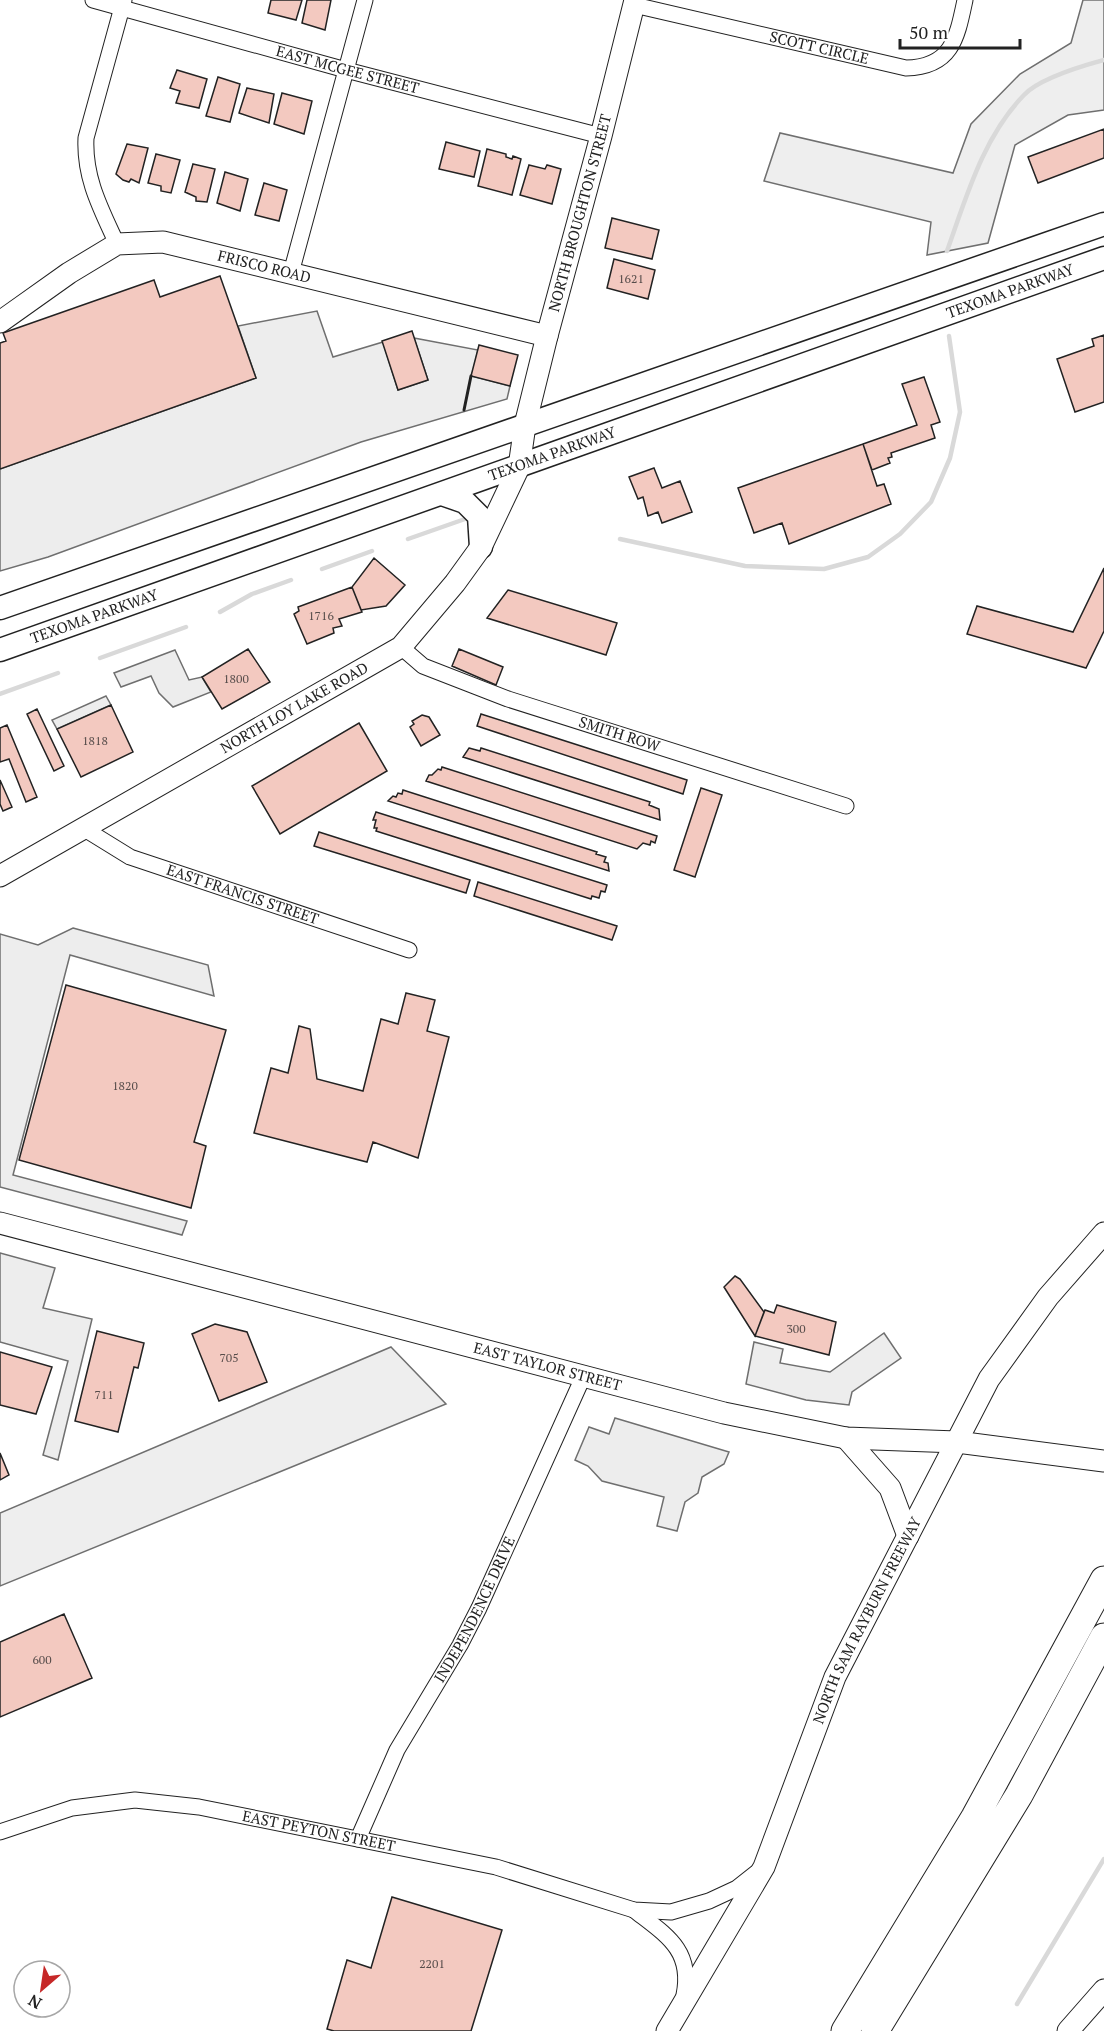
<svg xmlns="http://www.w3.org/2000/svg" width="1104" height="2031" viewBox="0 0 1104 2031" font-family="'PT Serif',serif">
	<rect width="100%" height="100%" fill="#fff"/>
	<!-- green -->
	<path fill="#eee" stroke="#6f6f6f" stroke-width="1.5" d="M1083 0H1104V110L1068 115 1015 145 988 243 927 255 931 222 764 181 780 133 953 173 971 124 1020 74 1071 43Z
		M391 1347 446 1404 0 1586V1513Z"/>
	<!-- parking -->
	<path fill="#ededed" stroke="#6f6f6f" stroke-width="1.5" d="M317 311 333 357 383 342 398 390 428 380 414 338 478 350 472 376 510 386 507 399 361 442 48 557 0 571V469L256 378 238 326Z
		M175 650 189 680 202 677 211 692 173 707 159 693 151 676 121 687 114 673Z
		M106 696 111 705 57 729 52 720Z
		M73 928 208 965 214 996 70 955 13 1175 187 1221 182 1235 0 1187V934L38 945Z
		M0 1253 55 1268 43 1308 92 1319 58 1460 43 1455 68 1361 0 1342Z
		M884 1333 901 1358 852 1392 849 1405 806 1400 746 1384 754 1342 783 1349 780 1363 830 1372Z
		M615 1418 729 1452 724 1464 702 1477 698 1493 685 1502 677 1531 657 1526 664 1497 602 1481 588 1466 575 1460 589 1427 609 1434Z"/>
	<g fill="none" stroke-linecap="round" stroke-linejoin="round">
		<!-- stream -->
		<path stroke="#d9d9d9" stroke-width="4.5" d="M947 251C966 198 983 137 1024 95 1040 78 1082 66 1104 60
			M408 539 465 519
			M620 539 745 566 824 569 868 557 900 534 931 502 950 458 960 412 949 336
			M322 569 372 551
			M220 612 252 594 291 580
			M100 658 186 627
			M0 694 58 673
			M1017 2004 1104 1859"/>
	</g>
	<!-- building -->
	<path fill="#f3c9c0" stroke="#222" stroke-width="1.5" d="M271 0H302L296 20 268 13Z
		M307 0H331L325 30 302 23Z
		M177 70 207 79 199 108 176 103 180 91 170 88Z
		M218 77 240 84 230 122 206 116Z
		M247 88 274 94 269 123 239 113Z
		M282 93 312 101 304 134 274 124Z
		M1104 129V158L1038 183 1028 157Z
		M446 142 480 151 474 177 439 169Z
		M127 144 148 148 139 183 131 179 129 182 123 180 116 174Z
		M487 149 506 154V157L512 159 513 156 521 159 512 195 478 186Z
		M156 154 180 160 171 193 161 191V186L148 183Z
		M193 164 215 169 207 202 196 201V197L185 192Z
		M529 165 545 169 547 165 561 169 552 204 520 195Z
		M225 172 248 179 240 211 217 203Z
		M264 183 287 190 279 221 255 215Z
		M612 218 659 230 652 259 605 248Z
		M614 259 655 270 648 299 607 288Z
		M220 276 256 378 0 469V343L6 341 3 333 154 280 160 297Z
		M412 331 428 380 398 390 382 341Z
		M1104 335V402L1075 412 1057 359 1094 346 1092 339Z
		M479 345 518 355 510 386 471 376Z
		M924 377 940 422 931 425 935 438 891 453 892 457 888 458 890 463 872 470 863 444 917 425 902 384Z
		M863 444 877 486 884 484 891 504 789 544 782 523 754 533 738 488Z
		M654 468 662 488 680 481 692 512 662 523 658 512 648 516 643 497 638 499 629 477Z
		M374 558 405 585 386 606 361 610 352 587Z
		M1104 568V631L1086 668 967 634 977 606 1073 632Z
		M352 587 362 612 339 619 342 626 333 628 334 633 307 644 294 614 299 611 298 607Z
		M508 590 617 623 606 655 487 618Z
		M248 649 270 682 222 709 202 677Z
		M459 649 503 667 496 685 452 666Z
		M111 705 133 752 81 777 57 729Z
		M37 709 64 766 54 771 27 714Z
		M37 709 64 766 54 771 27 714Z
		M481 714 687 780 683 794 477 726Z
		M422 715 429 717 440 735 421 746 410 727 414 724 412 721Z
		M359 723 387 771 280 834 252 786Z
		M7 725 37 797 26 802 9 759 0 762V728Z
		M7 725 37 797 26 802 9 759 0 762V728Z
		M469 748 480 751 481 748 650 802 649 805 659 809 660 820 463 757Z
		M442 767 657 836 655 843 651 841 650 845 643 843 637 849 426 781 429 775H432L438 769 441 770Z
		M0 780 12 807 3 811 0 804Z
		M0 780 12 807 3 811 0 804Z
		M701 788 722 795 695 877 674 870Z
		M403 790 597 852 596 854 606 857 604 862 608 863 609 871 388 801 393 796 396 797 398 793 402 794Z
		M376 812 607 885 605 892 601 891 599 898 592 896 591 899 376 831 377 828H374L376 820H373Z
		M319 832 470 880 466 893 314 846Z
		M478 882 617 926 612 940 474 896Z
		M66 985 226 1030 194 1142 206 1146 191 1208 19 1160Z
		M406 993 435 1000 427 1031 449 1037 418 1158 373 1142 367 1162 254 1133 271 1068 288 1073 299 1026 310 1029 317 1079 363 1091 381 1019 398 1024Z
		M735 1276 740 1279 764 1312 755 1336 724 1287Z
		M777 1305 836 1322 829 1355 755 1336 765 1310 774 1313Z
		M215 1324 247 1332 267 1382 219 1401 192 1334Z
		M97 1331 144 1343 138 1368 134 1367 118 1432 75 1421Z
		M0 1352 52 1367 36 1414 0 1405Z
		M0 1453 9 1475 0 1480Z
		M64 1614 92 1678 0 1717V1642Z
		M392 1897 502 1930 471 2031H334L327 2029 347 1960 371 1968Z"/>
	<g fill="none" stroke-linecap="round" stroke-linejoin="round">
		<defs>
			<g id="street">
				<path id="s1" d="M93 0 346 70 601 136"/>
				<path id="s2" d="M634 5 906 68C952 67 957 38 965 0"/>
				<path d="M117 244C101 209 84 178 86 138L124 0"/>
				<path d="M291 273 365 0"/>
				<path id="s3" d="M401 647 423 666 508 699 846 806"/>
				<path id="s4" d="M83 828 130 857 409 950"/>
				<path id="s5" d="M0 1832 72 1808 135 1800 199 1807 496 1867 634 1910 671 1912 709 1901 737 1888 756 1873"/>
				<path id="s6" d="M358 1839 397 1750 460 1645 479 1608 584 1375"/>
				<path d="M634 1910C666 1935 693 1950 684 1995"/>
			</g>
			<g id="secondary">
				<path id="s7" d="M0 322 69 273 117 244 163 242 547 336"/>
				<path id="s8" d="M0 876 401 647 455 583 481 547 519 467 525 425 547 336 601 136 635 0"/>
				<path id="s9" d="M0 1223 724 1413 846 1438 957 1442 1104 1461"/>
				<path d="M846 1438 890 1488 908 1536"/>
				<path id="s10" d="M667 2031 764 1867 835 1677 989 1379 1048 1297 1104 1233"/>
				<path d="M1068 2031 1104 1990"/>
			</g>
			<g id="primary">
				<path d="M442 494 465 502 479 516 481 547"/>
				<path d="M0 608 1104 224"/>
				<path id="s11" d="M0 650 1104 258"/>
			</g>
			<path id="highway" d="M845 2031 975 1817 1104 1580
				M875 2031 1019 1795 1104 1637"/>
		</defs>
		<!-- street casing -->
		<use href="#street" stroke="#222" stroke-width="17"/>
		<!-- secondary casing -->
		<use href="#secondary" stroke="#222" stroke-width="23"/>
		<!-- primary casing -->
		<use href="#primary" stroke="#222" stroke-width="25"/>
		<!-- highway casing -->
		<use href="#highway" stroke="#222" stroke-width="29"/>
		<!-- street -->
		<use href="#street" stroke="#fff" stroke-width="15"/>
		<!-- secondary -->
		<use href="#secondary" stroke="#fff" stroke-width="21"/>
		<!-- primary -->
		<use href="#primary" stroke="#fff" stroke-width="22"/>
		<!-- highway -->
		<use href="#highway" stroke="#fff" stroke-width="27"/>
		<!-- wall -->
		<path stroke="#222" stroke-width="3" d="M464 410 471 376"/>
	</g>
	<g text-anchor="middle" stroke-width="4.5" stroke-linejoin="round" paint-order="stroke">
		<!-- number labels -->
		<g font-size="12" fill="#564c4a">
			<text x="631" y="283">1621</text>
			<text x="321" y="620">1716</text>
			<text x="236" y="683">1800</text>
			<text x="95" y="745">1818</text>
			<text x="125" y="1090">1820</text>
			<text x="796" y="1333">300</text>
			<text x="229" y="1362">705</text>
			<text x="104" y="1399">711</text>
			<text x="42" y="1664">600</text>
			<text x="432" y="1968">2201</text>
		</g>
		<!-- street labels -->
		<g font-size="15" fill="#222" stroke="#fff">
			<text dy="5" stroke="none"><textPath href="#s2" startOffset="190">SCOTT CIRCLE</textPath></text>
			<text dy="5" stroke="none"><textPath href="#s1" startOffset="264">EAST MCGEE STREET</textPath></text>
			<text dy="5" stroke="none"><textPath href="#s8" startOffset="940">NORTH BROUGHTON STREET</textPath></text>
			<text dy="5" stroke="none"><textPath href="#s7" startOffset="291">FRISCO ROAD</textPath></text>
			<text dy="5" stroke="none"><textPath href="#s11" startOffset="1072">TEXOMA PARKWAY</textPath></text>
			<text dy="5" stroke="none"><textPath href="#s11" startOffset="586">TEXOMA PARKWAY</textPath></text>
			<text dy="5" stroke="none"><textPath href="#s11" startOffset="100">TEXOMA PARKWAY</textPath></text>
			<text dy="5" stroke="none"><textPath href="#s8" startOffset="339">NORTH LOY LAKE ROAD</textPath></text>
			<text dy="5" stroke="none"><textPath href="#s3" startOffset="237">SMITH ROW</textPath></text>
			<text dy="5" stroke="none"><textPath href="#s4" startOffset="174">EAST FRANCIS STREET</textPath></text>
			<text dy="5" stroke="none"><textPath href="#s9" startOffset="566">EAST TAYLOR STREET</textPath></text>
			<text dy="5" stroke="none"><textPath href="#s6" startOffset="258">INDEPENDENCE DRIVE</textPath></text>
			<text dy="5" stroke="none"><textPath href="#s10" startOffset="458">NORTH SAM RAYBURN FREEWAY</textPath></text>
			<text dy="5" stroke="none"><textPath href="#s5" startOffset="326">EAST PEYTON STREET</textPath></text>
		</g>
	</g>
	<!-- north arrow -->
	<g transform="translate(42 1989) rotate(209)"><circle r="28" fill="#ffffff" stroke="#a7a7a7" stroke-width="1.5"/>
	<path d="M0-4.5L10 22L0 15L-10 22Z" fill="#c62828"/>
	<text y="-9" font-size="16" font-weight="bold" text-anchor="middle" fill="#222222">N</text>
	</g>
	<!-- scale -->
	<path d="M900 39v9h120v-9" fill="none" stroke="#222222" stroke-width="3"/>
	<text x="909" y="39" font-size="18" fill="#222222" stroke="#ffffff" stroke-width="4.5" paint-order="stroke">50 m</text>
</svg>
